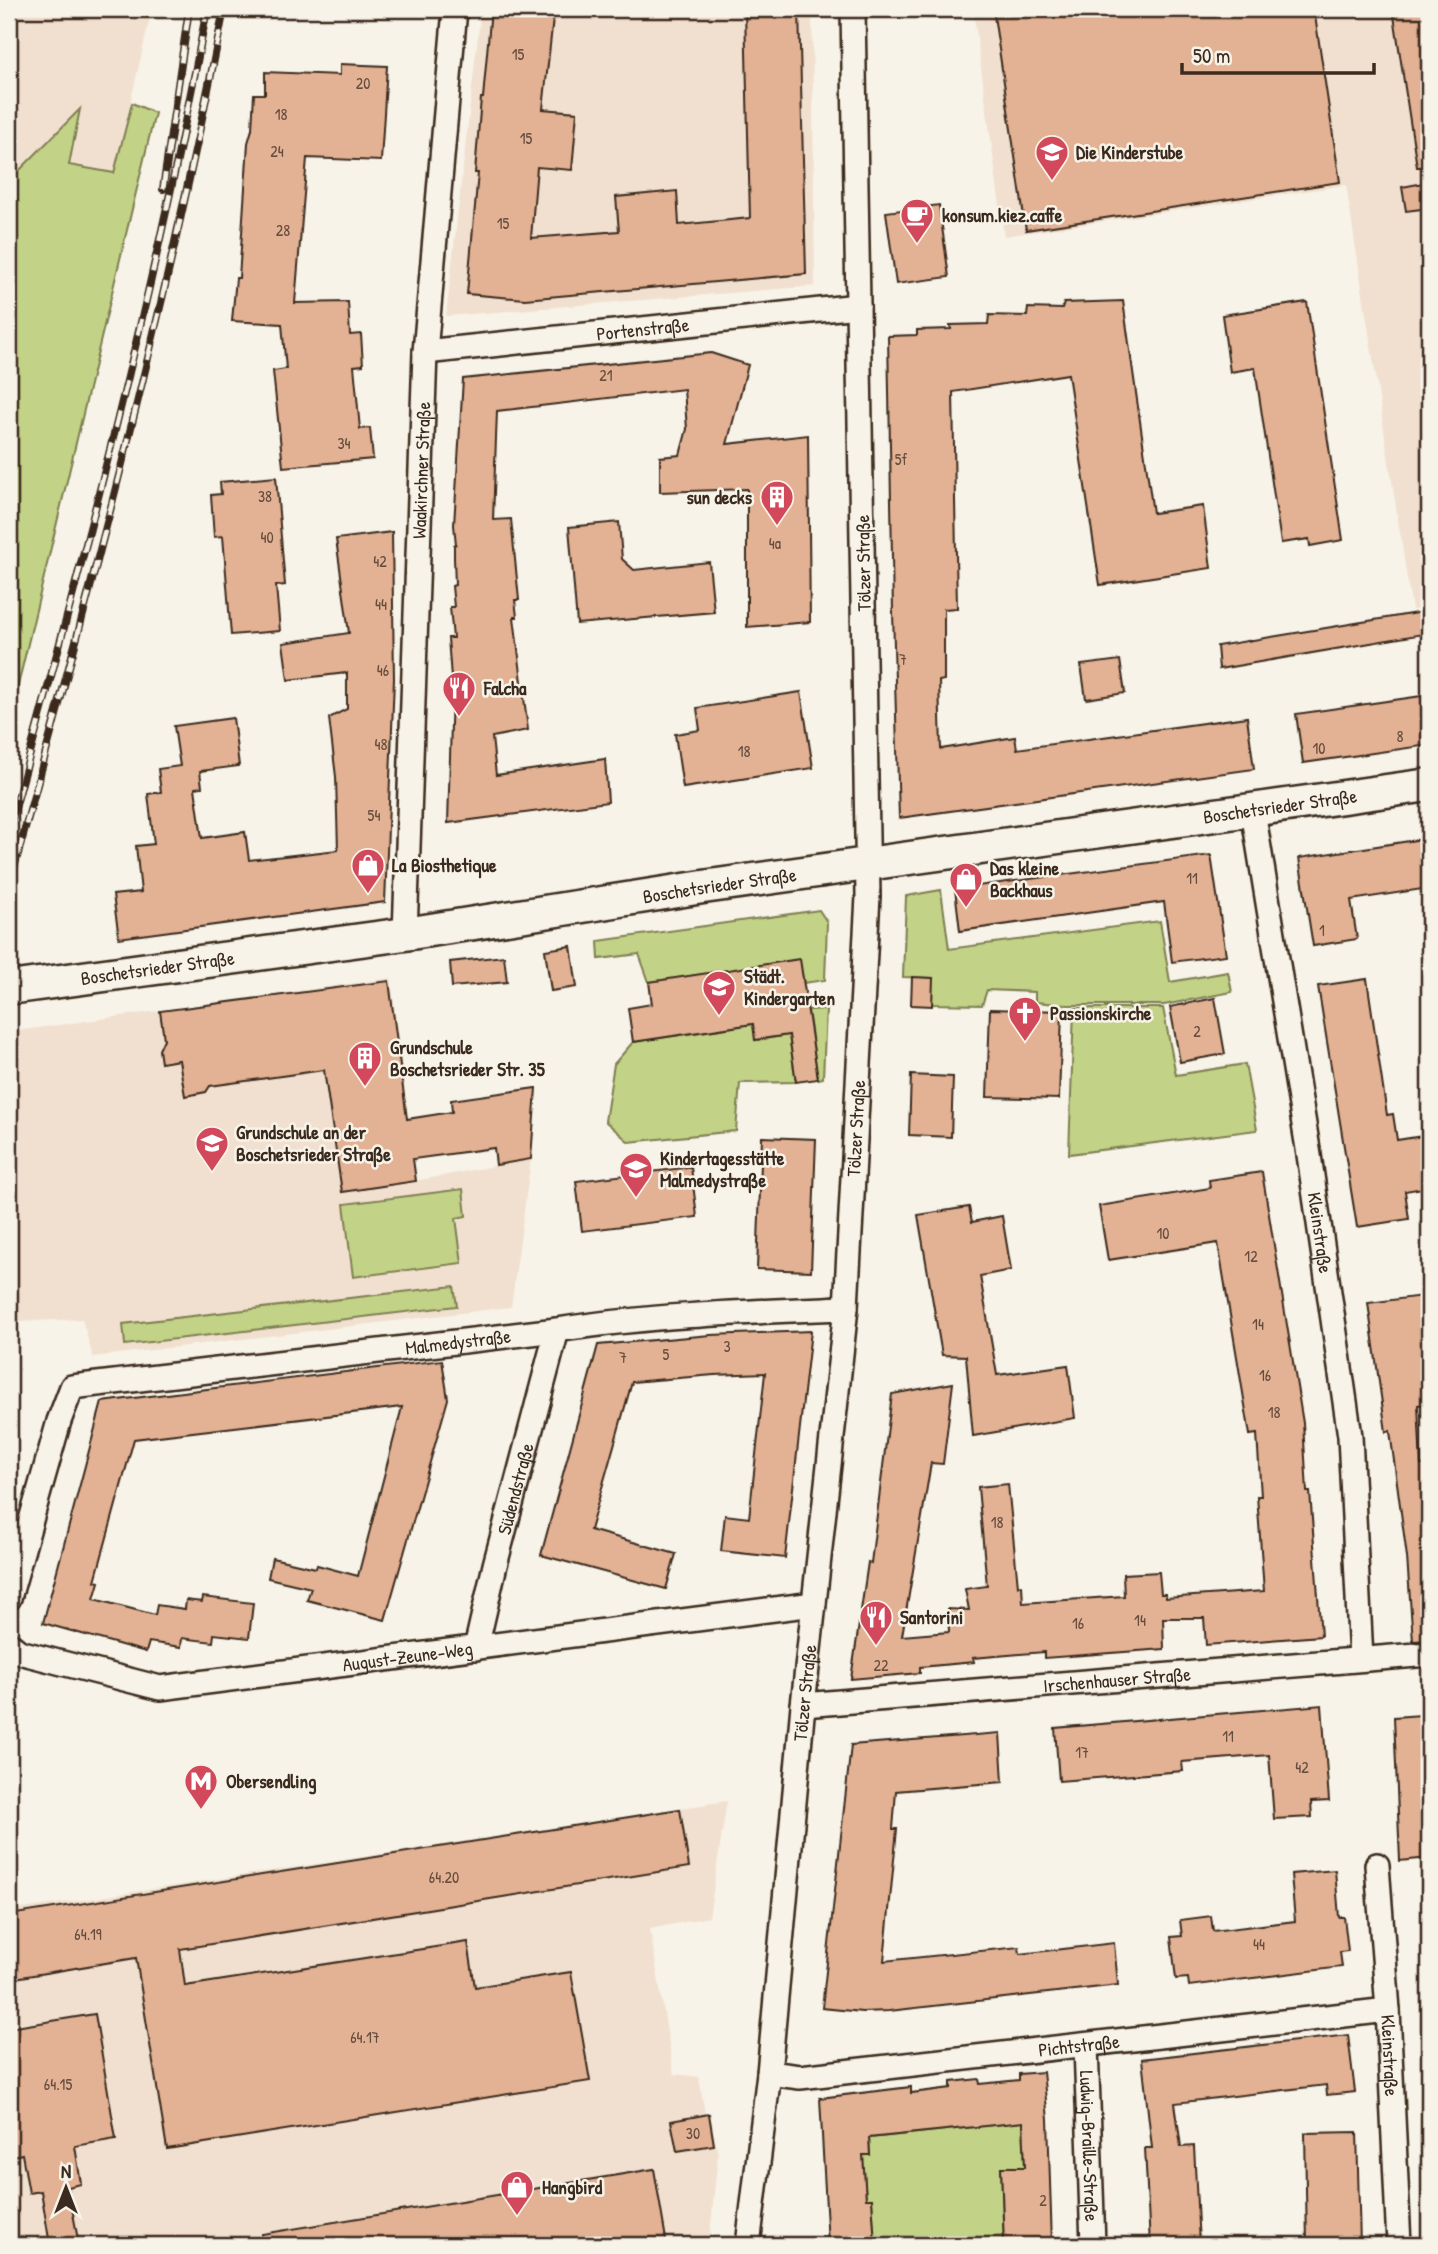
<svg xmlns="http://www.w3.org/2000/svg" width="1438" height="2254" viewBox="0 0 1438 2254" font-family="'Patrick Hand',sans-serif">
	<rect width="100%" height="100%" fill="#f7f3e8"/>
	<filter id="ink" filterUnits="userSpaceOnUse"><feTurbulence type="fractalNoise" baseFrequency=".0143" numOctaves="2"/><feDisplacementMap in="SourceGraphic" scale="14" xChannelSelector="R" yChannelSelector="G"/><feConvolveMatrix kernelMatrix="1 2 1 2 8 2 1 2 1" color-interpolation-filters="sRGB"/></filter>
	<g filter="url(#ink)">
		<!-- built -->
		<path fill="#f1e0cf" d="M9 9H152L114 173 69 165 9 393Z
			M481 9H812L815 286 446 316Z
			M973 9H1429V607L1412 610 1346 185 1004 236Z
			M391 978 415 1181 531 1159 511 1307 93 1357 82 1319 9 1322V1032Z
			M727 1801 709 1917 650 1929 674 2074 699 2077 705 2114H710L718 2154 709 2245H9V1911Z"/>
		<!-- green -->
		<path fill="#c2d286" stroke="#7e7e52" stroke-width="2" d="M132 103 155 113 9 723V393L11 387 9 386V248L12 236 9 230V181L80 109 69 165 114 173Z
			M941 890 949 949 1160 921 1170 982 1228 972 1232 992 1164 1005H1068L1035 1002V992L987 990 982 1005 932 1004V978L903 977 906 896Z
			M819 910 827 922 825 980 804 983 799 960 649 982 639 954 599 959 598 941Z
			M1074 1008H1163L1176 1075 1245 1064 1257 1130 1069 1154Z
			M826 1009 823 1078 818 1079 808 1010Z
			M753 1024 756 1040 789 1035 796 1082 740 1083 736 1131 629 1142 605 1121 614 1064 633 1042Z
			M463 1189 466 1216 456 1218 462 1263 353 1277 344 1204Z
			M454 1286 457 1306 125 1345 123 1324Z
			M1023 2122 1025 2167 1001 2168 1004 2245H875L872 2199H866L863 2155H870L869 2138Z"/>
		<!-- building -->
		<path fill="#e3b295" stroke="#3b2a1e" stroke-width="2" d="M491 9H554L543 109 577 112 572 170 537 167 531 238 619 231 616 197 677 191 679 225 750 218 745 9H799L806 274 525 299 467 294 478 173H475L481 98H483Z
			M993 9H1314L1340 182 1026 230Z
			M1393 9H1429V167H1417Z
			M340 64 387 66 381 161 307 158 295 303 348 302 350 335 361 334 363 365 354 366 360 429 370 428 373 459 283 467 273 371 286 369 282 324 232 321 236 278H239L248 143 252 129 254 94H265V72L340 75Z
			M1429 182V208L1406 211 1402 187Z
			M939 205 949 277 896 284 886 212Z
			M1123 301 1153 513 1203 506 1211 568 1100 585 1068 374 953 392 957 608 944 609V680L939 681 941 749 1015 737 1017 749 1247 717 1254 769 899 818 893 612 888 336 917 335V330L951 329 950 325 988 324 989 315 1027 316 1028 308 1062 309 1064 303Z
			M1307 302 1343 540 1310 546 1309 539 1281 543 1255 368 1230 372 1222 315Z
			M711 353 748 365 727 444 808 435 810 622 747 627V489L660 492V457L680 455 687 429 684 389 497 411 493 520 511 519 519 600H515L517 617H514L528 730 492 737 496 775 605 759 608 802 448 823 452 691 448 638H453L450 607H454L452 586 455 585 454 558V545L456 544 454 525 463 379Z
			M276 477 285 585 276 586 280 631 231 635 223 536 214 537 211 495 221 494 220 482Z
			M619 522 622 559 634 570 709 562 714 612 577 624 569 527Z
			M392 532 394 679 385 902 119 938 113 895 141 892 136 846 154 844 148 794 161 792 158 769 180 766 174 726 233 718 239 766 200 771 202 787 195 788 202 838 245 832 249 860 338 850 336 777 329 718 347 709V673L288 680 283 643 349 633 336 539Z
			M1429 611V633L1219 669 1217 646Z
			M1120 660 1125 693 1086 699 1081 665Z
			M801 692 813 768 683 788 675 734 700 730 697 708Z
			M1429 695V745L1303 763 1296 714Z
			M1429 838V888L1351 900 1357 939 1313 946 1299 858Z
			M1211 855 1226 955 1172 962 1164 902 960 931 955 889Z
			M571 946 577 987 551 991 545 950Z
			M504 956 507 982 452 987 450 962Z
			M800 959 818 1079 796 1082 789 1035 755 1040 753 1024 633 1042 628 1008 652 1004 649 982Z
			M912 977 933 978 932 1006 911 1005Z
			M1367 979 1387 1115 1393 1114 1397 1140 1429 1135V1187L1405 1191 1409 1219 1357 1227 1318 986Z
			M389 981 407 1119 452 1112 451 1100 536 1088 531 1159 496 1165 494 1148 413 1159 416 1181 342 1192 324 1070 210 1086 206 1092 185 1096 179 1060 161 1063 159 1050 164 1039 160 1011Z
			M1215 998 1225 1054 1180 1062 1170 1007Z
			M990 1009 1062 1011 1059 1099 987 1097Z
			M911 1075 953 1077 951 1137 909 1135Z
			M762 1137 816 1139 811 1271 757 1269Z
			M691 1167 697 1217 582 1231 576 1181Z
			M1262 1172 1303 1423 1307 1492H1310L1321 1636 1206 1645 1204 1618H1163L1164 1649 1044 1658V1652L973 1658 974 1662 920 1667V1673L851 1679 868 1562 871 1563 892 1394 953 1383 943 1464 931 1463 902 1636 949 1632 948 1609 969 1610 965 1589 987 1586 978 1487 1008 1484 1018 1586 1022 1585 1023 1603 1124 1596 1123 1574 1159 1572 1161 1594H1166V1598L1264 1591 1257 1496H1261L1257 1434 1250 1435 1218 1243 1108 1260 1099 1206 1210 1188 1209 1180Z
			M969 1207 972 1222 1002 1216 1011 1270 980 1276 997 1375 1068 1365 1075 1418 973 1436 966 1356 942 1355 918 1215Z
			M1422 1296 1429 1351V1404L1418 1405 1421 1465 1429 1464V1640L1413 1641 1407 1557 1390 1431 1386 1432 1368 1303Z
			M811 1331 785 1558 721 1551 725 1515 749 1518 765 1373 714 1375 632 1382 590 1530 676 1554 666 1589 541 1555 598 1345 711 1335Z
			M442 1360 448 1399 385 1620 307 1600 311 1588 268 1578 272 1558 316 1568 317 1565 358 1576 402 1407 134 1439 95 1581 99 1582 94 1599 155 1615 157 1605 185 1609 186 1600 202 1602 203 1597 253 1603 249 1638 214 1634 213 1642 182 1638 181 1647 149 1642 146 1652 43 1623 102 1402Z
			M1322 1705 1329 1801 1311 1802 1312 1817 1274 1819 1269 1755 1182 1762 1183 1771 1059 1781 1055 1728Z
			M1421 1715 1426 1823 1429 1822V1858L1400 1861 1394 1717Z
			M1000 1733 1003 1782 896 1791 893 1829H897L884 1961 1019 1947 1020 1954 1114 1943 1118 1985 889 2011 862 2012 822 2008 851 1745Z
			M680 1809 689 1867 180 1949 185 1986 468 1942 475 1987 571 1972 590 2081 167 2149 136 1958 9 1979V1915Z
			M1335 1870 1339 1917H1344L1348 1951 1340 1952 1342 1967 1189 1986 1188 1978 1176 1979 1171 1937 1182 1936 1180 1920 1211 1916 1213 1931 1295 1921 1291 1874Z
			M95 2014 116 2139 75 2146 81 2184 68 2187 79 2245H50L41 2191 29 2193 22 2154 9 2157V2028Z
			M1348 2035 1355 2092 1327 2095 1326 2085 1175 2103 1181 2147 1194 2146 1199 2245H1150L1145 2148H1152L1142 2059Z
			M1043 2072 1048 2119 1052 2245H1004L1001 2167H1025L1023 2122 869 2138 870 2155H863L866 2199H872L875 2245H828L820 2098 911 2087V2093L951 2088V2082L979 2079 980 2084 1019 2080V2074Z
			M709 2114 714 2145 677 2151 671 2121Z
			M1357 2132 1360 2245H1307L1305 2133Z
			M654 2169 667 2245H263L262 2234Z"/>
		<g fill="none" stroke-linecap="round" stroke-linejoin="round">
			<defs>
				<g id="minor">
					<path id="s1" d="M425 352 858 306"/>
					<path id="s2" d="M1253 811 1309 1155 1350 1436 1361 1659"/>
					<path id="s3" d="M405 934 425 352 455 9"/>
					<path id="s4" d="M9 1598 59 1421 72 1387 557 1330C653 1315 749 1312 846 1308"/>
					<path id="s5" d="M9 1644 19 1652 160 1688 814 1604"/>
					<path id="s6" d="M476 1648 495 1565 557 1330"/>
					<path id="s7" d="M803 1705 1429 1654"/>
					<path id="s8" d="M1377 1865 1388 2010 1399 2245"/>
					<path id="s9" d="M1086 2046 1093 2245"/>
					<path id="s10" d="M769 2073 800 2077 1388 2010"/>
					<path id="s11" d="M748 2245 769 2073 803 1705 846 1308 868 896 853 9"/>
				</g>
				<g id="secondary">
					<path id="s12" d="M9 988 405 934 703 887 1429 785"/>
				</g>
			</defs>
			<!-- minor casing -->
			<use href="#minor" stroke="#3b2a1e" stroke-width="28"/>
			<!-- secondary casing -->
			<use href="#secondary" stroke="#3b2a1e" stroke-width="37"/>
			<!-- minor -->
			<use href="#minor" stroke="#f7f3e8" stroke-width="23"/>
			<!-- secondary -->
			<use href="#secondary" stroke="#f7f3e8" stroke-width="32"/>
			<defs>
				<path id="rail" d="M163 189 189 9
					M9 830C84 559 156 286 207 9
					M9 886C90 596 167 305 224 9"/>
			</defs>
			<!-- rail casing -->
			<use href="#rail" stroke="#3b2a1e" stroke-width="8"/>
			<!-- rail -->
			<use href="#rail" stroke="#f7f3e8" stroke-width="5" stroke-dasharray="16" stroke-linecap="butt"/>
		</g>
	</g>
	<!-- icons -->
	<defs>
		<symbol id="school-pin" viewBox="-11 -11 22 30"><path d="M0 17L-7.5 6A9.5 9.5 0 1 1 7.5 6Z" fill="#d1495b" stroke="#f7f3e8"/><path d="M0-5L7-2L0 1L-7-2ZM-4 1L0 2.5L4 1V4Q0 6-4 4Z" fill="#fff"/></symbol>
		<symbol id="cafe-pin" viewBox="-11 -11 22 30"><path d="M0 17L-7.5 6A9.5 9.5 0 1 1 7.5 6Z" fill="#d1495b" stroke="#f7f3e8"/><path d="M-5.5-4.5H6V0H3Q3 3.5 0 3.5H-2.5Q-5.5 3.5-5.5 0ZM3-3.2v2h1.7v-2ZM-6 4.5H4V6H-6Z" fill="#fff"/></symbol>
		<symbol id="building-pin" viewBox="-11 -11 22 30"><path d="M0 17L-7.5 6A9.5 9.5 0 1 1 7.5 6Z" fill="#d1495b" stroke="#f7f3e8"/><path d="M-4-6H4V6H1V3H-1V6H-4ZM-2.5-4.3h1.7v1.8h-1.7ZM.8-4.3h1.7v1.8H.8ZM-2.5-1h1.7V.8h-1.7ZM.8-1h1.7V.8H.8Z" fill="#fff"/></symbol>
		<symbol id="restaurant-pin" viewBox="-11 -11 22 30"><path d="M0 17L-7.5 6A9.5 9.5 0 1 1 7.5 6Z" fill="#d1495b" stroke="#f7f3e8"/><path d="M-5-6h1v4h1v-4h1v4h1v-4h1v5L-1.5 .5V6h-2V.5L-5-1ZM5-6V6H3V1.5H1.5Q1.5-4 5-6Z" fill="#fff"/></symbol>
		<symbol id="shop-pin" viewBox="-11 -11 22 30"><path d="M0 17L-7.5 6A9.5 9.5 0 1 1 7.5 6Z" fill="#d1495b" stroke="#f7f3e8"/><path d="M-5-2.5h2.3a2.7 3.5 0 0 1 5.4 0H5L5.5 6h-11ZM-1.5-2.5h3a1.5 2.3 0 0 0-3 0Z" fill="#fff"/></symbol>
		<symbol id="church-pin" viewBox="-11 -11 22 30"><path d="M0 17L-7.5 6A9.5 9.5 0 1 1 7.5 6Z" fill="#d1495b" stroke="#f7f3e8"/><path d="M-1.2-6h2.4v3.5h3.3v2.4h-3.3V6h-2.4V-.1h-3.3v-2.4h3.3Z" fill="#fff"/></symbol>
		<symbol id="metro-pin" viewBox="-11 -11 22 30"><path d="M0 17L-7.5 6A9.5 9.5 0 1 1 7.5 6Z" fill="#d1495b" stroke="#f7f3e8"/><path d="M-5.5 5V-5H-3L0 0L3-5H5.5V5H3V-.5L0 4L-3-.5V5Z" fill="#fff"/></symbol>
	</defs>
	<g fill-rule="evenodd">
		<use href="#school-pin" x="1033" y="133" width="38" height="52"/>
		<use href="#cafe-pin" x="898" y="196" width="38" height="52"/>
		<use href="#building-pin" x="758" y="478" width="38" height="52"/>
		<use href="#restaurant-pin" x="440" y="669" width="38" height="52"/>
		<use href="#shop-pin" x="349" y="846" width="38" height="52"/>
		<use href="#shop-pin" x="947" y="860" width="38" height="52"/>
		<use href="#school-pin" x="700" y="968" width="38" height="52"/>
		<use href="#church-pin" x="1006" y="994" width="38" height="52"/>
		<use href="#building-pin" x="346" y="1039" width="38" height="52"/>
		<use href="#school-pin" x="193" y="1124" width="38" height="52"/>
		<use href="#school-pin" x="617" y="1150" width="38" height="52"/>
		<use href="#restaurant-pin" x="857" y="1598" width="38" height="52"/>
		<use href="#metro-pin" x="182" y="1762" width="38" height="52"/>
		<use href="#shop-pin" x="498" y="2168" width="38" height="52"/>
	</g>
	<g text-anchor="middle" stroke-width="5" stroke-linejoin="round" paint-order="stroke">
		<!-- number labels -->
		<g font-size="16" fill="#654c3c">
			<text x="518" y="60">15</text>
			<text x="363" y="89">20</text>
			<text x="281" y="120">18</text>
			<text x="526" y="144">15</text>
			<text x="277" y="157">24</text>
			<text x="503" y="229">15</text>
			<text x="283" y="236">28</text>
			<text x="606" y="381">21</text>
			<text x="344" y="449">34</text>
			<text x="901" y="465">5f</text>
			<text x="265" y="502">38</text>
			<text x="267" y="543">40</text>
			<text x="775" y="549">4a</text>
			<text x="380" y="567">42</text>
			<text x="381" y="610">44</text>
			<text x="903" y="665">7</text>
			<text x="383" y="676">46</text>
			<text x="1400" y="742">8</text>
			<text x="381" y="750">48</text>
			<text x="1319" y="754">10</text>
			<text x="744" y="757">18</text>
			<text x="374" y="821">54</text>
			<text x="1192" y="884">11</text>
			<text x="1322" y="936">1</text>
			<text x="1197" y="1037">2</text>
			<text x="1163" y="1239">10</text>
			<text x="1251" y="1262">12</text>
			<text x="1258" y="1330">14</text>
			<text x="727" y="1352">3</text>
			<text x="666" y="1360">5</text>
			<text x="623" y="1363">7</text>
			<text x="1265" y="1381">16</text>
			<text x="1274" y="1418">18</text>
			<text x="997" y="1528">18</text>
			<text x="1140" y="1626">14</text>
			<text x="1078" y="1629">16</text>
			<text x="881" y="1671">22</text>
			<text x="1228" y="1742">11</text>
			<text x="1082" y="1758">17</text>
			<text x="1302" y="1773">42</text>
			<text x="444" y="1883">64.20</text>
			<text x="88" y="1940">64.19</text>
			<text x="1259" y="1950">44</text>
			<text x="365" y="2043">64.17</text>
			<text x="58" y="2090">64.15</text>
			<text x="693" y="2139">30</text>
			<text x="1043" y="2206">2</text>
		</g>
		<!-- poi labels -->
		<g font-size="19" font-weight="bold" fill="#3b2a1e" stroke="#f7f3e8" text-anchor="start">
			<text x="1076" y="159">Die Kinderstube</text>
			<text x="942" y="222">konsum.kiez.caffe</text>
			<text x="752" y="504" text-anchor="end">sun decks</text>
			<text x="484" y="695">Falcha</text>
			<text x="392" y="872">La Biosthetique</text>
			<text x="990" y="875">Das kleine<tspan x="990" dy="22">Backhaus</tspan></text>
			<text x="744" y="983">Städt.<tspan x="744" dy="22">Kindergarten</tspan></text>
			<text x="1050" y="1020">Passionskirche</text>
			<text x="390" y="1054">Grundschule<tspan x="390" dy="22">Boschetsrieder Str. 35</tspan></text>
			<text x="236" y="1139">Grundschule an der<tspan x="236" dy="22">Boschetsrieder Straße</tspan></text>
			<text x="660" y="1165">Kindertagesstätte<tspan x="660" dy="22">Malmedystraße</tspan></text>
			<text x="900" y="1624">Santorini</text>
			<text x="226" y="1788">Obersendling</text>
			<text x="542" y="2194">Hangbird</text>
		</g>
		<!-- street labels -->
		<g font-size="19" fill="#3b2a1e" stroke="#f7f3e8">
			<text dy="7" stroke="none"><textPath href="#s1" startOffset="219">Portenstraße</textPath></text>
			<text dy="7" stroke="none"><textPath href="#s3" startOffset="464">Waakirchner Straße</textPath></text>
			<text transform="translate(863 563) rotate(-91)" y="7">Tölzer Straße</text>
			<text dy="7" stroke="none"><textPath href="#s12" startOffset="1284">Boschetsrieder Straße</textPath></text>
			<text dy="7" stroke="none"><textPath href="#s12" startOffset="718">Boschetsrieder Straße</textPath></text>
			<text dy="7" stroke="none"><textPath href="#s12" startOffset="150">Boschetsrieder Straße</textPath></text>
			<text dy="7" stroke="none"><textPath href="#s11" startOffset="1122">Tölzer Straße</textPath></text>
			<text dy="7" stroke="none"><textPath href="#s2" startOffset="427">Kleinstraße</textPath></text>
			<text dy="7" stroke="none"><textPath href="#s4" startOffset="609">Malmedystraße</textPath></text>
			<text dy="7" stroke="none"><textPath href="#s6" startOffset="164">Südendstraße</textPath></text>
			<text dy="7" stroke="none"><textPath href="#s5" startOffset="408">August-Zeune-Weg</textPath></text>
			<text dy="7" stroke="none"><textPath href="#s7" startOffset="315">Irschenhauser Straße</textPath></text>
			<text dy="7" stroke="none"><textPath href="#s11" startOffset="555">Tölzer Straße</textPath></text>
			<text dy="7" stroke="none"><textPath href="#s10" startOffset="312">Pichtstraße</textPath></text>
			<text dy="7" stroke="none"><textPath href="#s8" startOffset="191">Kleinstraße</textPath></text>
			<text dy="7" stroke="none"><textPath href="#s9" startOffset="100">Ludwig-Braille-Straße</textPath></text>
		</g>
	</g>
	<!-- margin -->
	<rect width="1438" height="2254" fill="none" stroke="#f7f3e8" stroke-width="35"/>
	<rect x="18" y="18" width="1403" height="2219" fill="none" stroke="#3b2a1e" stroke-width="2.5" filter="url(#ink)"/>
	<!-- north arrow -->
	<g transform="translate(66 2188)" stroke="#f7f3e8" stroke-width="5" paint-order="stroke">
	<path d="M0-5L12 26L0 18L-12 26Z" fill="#3b2a1e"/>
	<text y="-10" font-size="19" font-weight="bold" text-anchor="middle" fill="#3b2a1e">N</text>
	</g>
	<!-- scale -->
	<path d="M1182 63v10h192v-10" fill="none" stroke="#3b2a1e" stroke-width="3.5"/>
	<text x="1193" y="63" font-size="21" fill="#3b2a1e" stroke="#f7f3e8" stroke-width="5" paint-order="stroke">50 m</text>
</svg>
